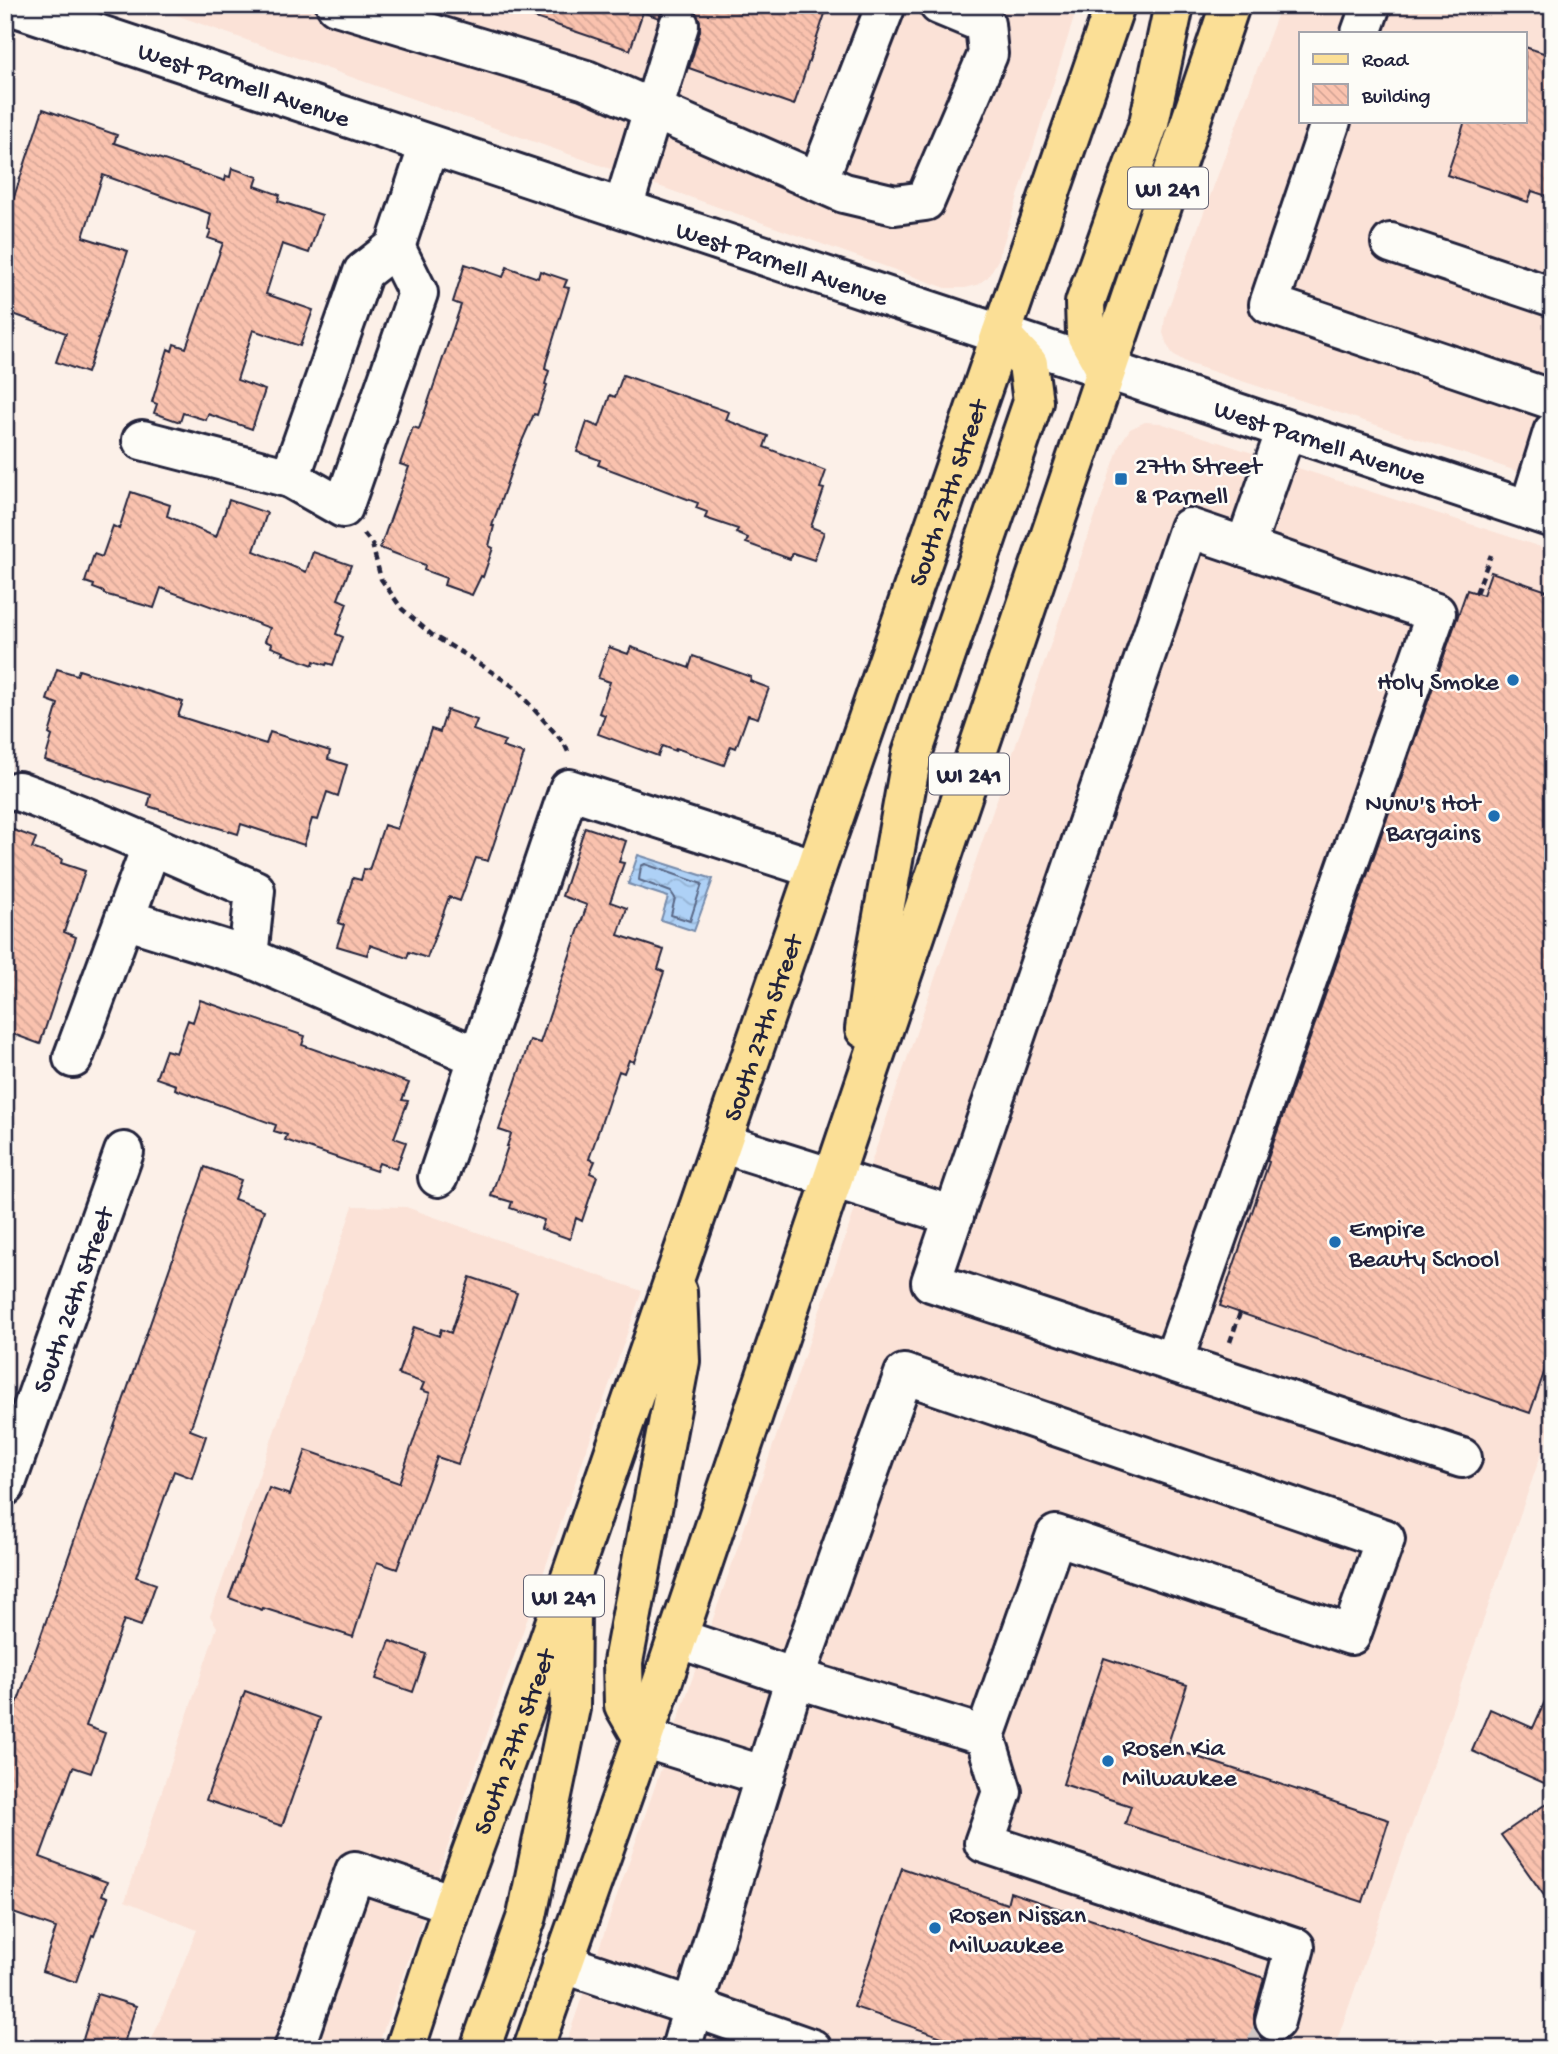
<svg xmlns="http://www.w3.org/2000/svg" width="1558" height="2054" viewBox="0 0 1558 2054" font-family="'Gochi Hand',sans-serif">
	<defs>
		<pattern id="water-waves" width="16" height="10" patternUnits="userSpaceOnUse" patternTransform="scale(1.75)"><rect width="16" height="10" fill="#aed1f6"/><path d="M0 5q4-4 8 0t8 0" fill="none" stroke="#95b3d4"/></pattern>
		<pattern id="building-back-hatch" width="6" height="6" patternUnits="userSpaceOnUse" patternTransform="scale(1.75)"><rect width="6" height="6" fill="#fac2ae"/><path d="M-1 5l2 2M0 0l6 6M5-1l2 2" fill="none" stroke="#d6a697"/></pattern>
	</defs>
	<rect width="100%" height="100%" fill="#fcf0e8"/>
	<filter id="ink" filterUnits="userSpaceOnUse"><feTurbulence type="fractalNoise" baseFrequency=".0143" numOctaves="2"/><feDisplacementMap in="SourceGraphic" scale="14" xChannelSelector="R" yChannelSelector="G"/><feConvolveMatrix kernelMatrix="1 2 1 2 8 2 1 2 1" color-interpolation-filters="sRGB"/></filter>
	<g filter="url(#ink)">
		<!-- built -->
		<path fill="#fbe2d7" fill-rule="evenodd" d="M148 5H1078L998 260 988 277 977 285 965 288H946Z
			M1281 5H1553V483L1187 363 1173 354 1167 345 1163 333 1165 317ZM1301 33H1525V121H1301Z
			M1145 422 1160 423 1553 551V1420L1334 2049H564L1120 444 1130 429Z
			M353 1206 406 1207 642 1291 377 2049H148L197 1930 125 1901 217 1627 210 1616Z"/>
		<!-- water -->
		<path fill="url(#water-waves)" stroke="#768bab" stroke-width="2" d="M638 855 713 879 694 931 661 920 668 897 628 884Z"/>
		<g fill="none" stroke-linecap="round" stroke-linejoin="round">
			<!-- shore -->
			<path stroke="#5a6886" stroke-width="2" d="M645 864 702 884 690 921 671 915 675 898 671 892 639 880 641 866Z"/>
		</g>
		<!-- building -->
		<path fill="url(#building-back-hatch)" stroke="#22223b" stroke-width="2" d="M513 5H671L664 10 659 18 643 12 630 50 512 10Z
			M687 5H828L794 105 689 68 700 31V21L695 11Z
			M1525 47 1553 56V198L1532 191 1528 202 1447 175 1465 121H1525Z
			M43 109 117 135 114 143 225 181 226 176 230 177 232 168 258 177 255 186 280 195 278 201 322 215 309 253 282 244 266 294 313 310 300 346 253 330 237 380 265 390 252 429 208 414 206 420 183 413 180 422 154 413 157 404 152 402 168 349 172 351 174 344 186 348 223 243 208 238 211 230 208 229 211 214 103 175 83 237 128 251 87 373 56 362 66 333 5 311V224Z
			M465 264 503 277 507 267 538 278 540 271 567 280 564 287 569 288 546 363 545 369 549 371 545 384 547 385 537 415 534 414 519 448 492 526H494L489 546 493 548 483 577 481 576 472 595 444 585 446 578 424 570 425 565 380 548 409 467 400 464 413 427 419 429 461 305 453 302Z
			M623 375 729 412 726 420 768 436 764 447 826 471 820 488 824 489 811 527 824 532 814 560 793 553 790 559 746 543 748 538 736 533 738 529 705 518 707 512 696 508 698 503 598 465 600 460 577 452 587 422 599 427 610 395 615 397Z
			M131 492 170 505 167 516 216 537 229 500 267 513 254 551 306 572 313 552 351 565 338 599 347 603 336 634 343 637 333 665 327 663 326 665 314 661 313 665 283 654 284 652 271 647 272 644 265 641 270 628 161 588 154 608 104 594V592L93 588 94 585 85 582 94 554 102 557 113 526 119 529Z
			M1491 572 1553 593V1347L1530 1413 1220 1306 1269 1162 1267 1161 1467 590 1483 595Z
			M609 647 628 654 631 647 689 668 693 656 751 677 750 681 769 688 758 718 748 715 736 748 731 746 724 765 676 748 675 751 662 746 658 756 598 734 605 715 599 713 610 682 598 678Z
			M57 669 77 675 79 670 183 702 178 716 266 744 270 732 330 751 328 759 347 765 338 796 327 792 318 820 312 819 304 845 241 824 238 834 148 806 151 795 45 760 52 736 49 734 58 704 47 700Z
			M447 710 477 720 473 730 505 741 502 747 524 754 488 861 476 858 460 901 449 897 427 958 409 952 407 958 370 945 367 955 337 946 344 925 338 923 353 878 361 880 364 869 369 870 384 825 397 829 431 729 440 732Z
			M5 827 36 838 32 848 62 859 61 863 85 871 64 932 76 937 40 1044 5 1031Z
			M585 827 626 841 619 862 624 863 610 902 627 908 618 935 664 950 658 969 664 972 634 1062 629 1060 624 1073 619 1071 589 1159 595 1161 590 1173 597 1176 582 1221 576 1218 570 1239 541 1229 544 1220 510 1208 512 1202 491 1196 508 1146H507L511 1134 499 1130 530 1040 540 1043 587 905 562 896Z
			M200 1000 305 1036 302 1045 409 1083 402 1100 408 1101 394 1138 406 1142 396 1169 379 1163 376 1171 285 1140 287 1135 274 1131 276 1125 175 1089 176 1085 156 1078 166 1050 176 1053 188 1020 193 1022Z
			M205 1167 241 1180 234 1199 264 1210 190 1430 206 1436 192 1478 174 1471 136 1577 156 1584 141 1626 124 1620 86 1726 105 1733 91 1773 73 1767 40 1857 107 1882 102 1895 108 1897 94 1936 92 1935 76 1982 42 1971 56 1928 5 1910V1738Z
			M470 1277 517 1293 458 1464 437 1457 397 1569 377 1562 353 1637 263 1608 262 1610 229 1598 269 1488 290 1495 306 1450 399 1483 430 1393 421 1390 424 1383 398 1374 414 1327 439 1336 441 1329 451 1333Z
			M390 1641 426 1654 413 1692 376 1679Z
			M1104 1658 1187 1685 1167 1747 1389 1820 1363 1902 1125 1824 1131 1806 1063 1784Z
			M1553 1683V1787L1472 1751 1490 1709 1533 1728Z
			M245 1691 320 1718 282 1826 206 1800Z
			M1553 1799V1908L1501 1835Z
			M902 1868 1007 1904 1010 1892 1264 1978 1254 2015V2026L1259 2036 1269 2042H1282L1279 2049H977L854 2007Z
			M97 1994 136 2006 122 2049H80Z"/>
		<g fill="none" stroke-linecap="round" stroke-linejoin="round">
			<!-- minor-tunnel -->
			<path stroke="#d0c7c5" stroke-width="38" stroke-dasharray="38 19" stroke-linecap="butt" d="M1265 2049 1275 2021"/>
			<defs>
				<g id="minor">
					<path id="s1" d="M10 5 1553 518"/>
					<path d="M336 5 586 80 844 193 895 205 925 201 988 54 985 24 939 5"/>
					<path d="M1361 33 1371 5"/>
					<path d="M1331 121 1269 304 1553 400"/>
					<path d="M818 181 886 5"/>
					<path d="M623 208 679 25"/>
					<path d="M1391 243 1553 297"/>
					<path d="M1286 430 1245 547 1189 528 931 1282 1462 1458"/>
					<path d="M142 440 290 478 363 272 395 247 429 145"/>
					<path d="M290 478 343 508 418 293 395 247"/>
					<path d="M1529 510 1553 432"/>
					<path d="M18 791C99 820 176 857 255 890L248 957"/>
					<path d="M125 919 248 957 478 1057"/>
					<path d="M73 1058 151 847"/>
					<path d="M721 1143 954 1216"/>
					<path d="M438 1177 569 789 816 869"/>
					<path d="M1173 1362 1436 613 1245 547"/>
					<path id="s2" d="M5 1486 124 1152"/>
					<path d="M985 1736 795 1678 904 1374 1385 1539 1351 1635 1056 1535 985 1736 1002 1792 984 1843 1295 1947 1275 2021"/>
					<path d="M643 1738 765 1776"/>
					<path d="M562 1963 693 2007 795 1678 677 1638"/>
					<path d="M294 2049 355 1871 453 1904"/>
					<path d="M681 2049 693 2007 812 2049"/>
				</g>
				<g id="major">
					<path d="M1106 370 1086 334 1085 303 1149 123 1174 5"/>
					<path d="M865 1029 873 972 912 754 1033 402 1028 364 1001 335"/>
					<path d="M643 1738 624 1705 623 1662 680 1361 677 1292"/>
					<path id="s3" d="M405 2049 453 1904 542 1661 1115 5"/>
					<path d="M480 2049 527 1916 570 1708 571 1610"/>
					<path d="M533 2049 657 1698 1230 5"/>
				</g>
			</defs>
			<!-- minor casing -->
			<use href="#minor" stroke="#22223b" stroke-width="44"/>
			<!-- major casing -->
			<use href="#major" stroke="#22223b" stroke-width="44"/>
			<!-- path -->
			<path stroke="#22223b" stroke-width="4.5" stroke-dasharray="7 5" stroke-linecap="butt" d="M364 534 372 544 381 579 402 609 432 635 471 658 514 687 564 743 569 754
				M1476 593 1491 555
				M1230 1342 1240 1313"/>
			<!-- minor -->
			<use href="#minor" stroke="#fdfcf7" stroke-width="38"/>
			<!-- major -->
			<use href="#major" stroke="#fbdf96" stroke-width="38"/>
		</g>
	</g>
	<!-- markers -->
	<g fill="#1f6fb2" stroke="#fdfcf7" stroke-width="2.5">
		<rect x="1114" y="472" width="14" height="14" rx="3.5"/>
		<circle cx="1513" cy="680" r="7"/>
		<circle cx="1494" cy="816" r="7"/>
		<circle cx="1335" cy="1242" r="7"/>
		<circle cx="1108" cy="1761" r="7"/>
		<circle cx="935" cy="1928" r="7"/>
	</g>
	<g text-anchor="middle" stroke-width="5" stroke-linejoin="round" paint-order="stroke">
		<!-- shield labels -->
		<g fill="#fdfcf7" stroke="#646373" stroke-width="2">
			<rect x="1128" y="167.5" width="80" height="41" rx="5"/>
			<rect x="929" y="753.5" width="80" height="41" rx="5"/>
			<rect x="524" y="1575.5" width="80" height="41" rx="5"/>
		</g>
		<g font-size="24" font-weight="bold" fill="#22223b">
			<text x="1168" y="196">WI 241</text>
			<text x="969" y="782">WI 241</text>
			<text x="564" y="1604">WI 241</text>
		</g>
		<!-- street labels -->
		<g font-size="26" fill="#22223b" stroke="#fdfcf7">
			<text dy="9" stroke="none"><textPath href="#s1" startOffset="247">West Parnell Avenue</textPath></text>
			<text dy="9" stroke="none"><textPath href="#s1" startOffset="814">West Parnell Avenue</textPath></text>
			<text dy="9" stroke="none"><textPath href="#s1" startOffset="1381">West Parnell Avenue</textPath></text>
			<text dy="9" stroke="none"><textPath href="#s3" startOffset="1648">South 27th Street</textPath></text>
			<text dy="9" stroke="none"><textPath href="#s3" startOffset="1082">South 27th Street</textPath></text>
			<text dy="9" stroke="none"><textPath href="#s2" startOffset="198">South 26th Street</textPath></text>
			<text dy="9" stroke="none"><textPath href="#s3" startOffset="326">South 27th Street</textPath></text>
		</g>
		<!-- poi labels -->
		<g font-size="26" fill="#22223b" stroke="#fdfcf7" text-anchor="start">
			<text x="1135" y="473">27th Street<tspan x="1135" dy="30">&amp; Parnell</tspan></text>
			<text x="1499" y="689" text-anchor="end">Holy Smoke</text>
			<text x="1480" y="810" text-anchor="end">Nunu's Hot<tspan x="1480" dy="30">Bargains</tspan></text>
			<text x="1349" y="1236">Empire<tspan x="1349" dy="30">Beauty School</tspan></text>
			<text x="1122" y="1755">Rosen Kia<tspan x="1122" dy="30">Milwaukee</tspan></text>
			<text x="949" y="1922">Rosen Nissan<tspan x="949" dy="30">Milwaukee</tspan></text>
		</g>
	</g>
	<!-- margin -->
	<rect width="1558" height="2054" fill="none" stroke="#fdfcf7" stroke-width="28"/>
	<rect x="14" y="14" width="1530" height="2026" fill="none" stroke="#22223b" stroke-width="2.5" filter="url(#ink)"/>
	<!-- legend -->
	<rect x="1299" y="32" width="228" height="91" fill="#fdfcf7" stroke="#a5a5ac" stroke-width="2"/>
	<rect x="1313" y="54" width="35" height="10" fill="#fbdf96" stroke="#a5a5ac" stroke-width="2"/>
	<text x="1362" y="66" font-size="21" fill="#22223b">Road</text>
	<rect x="1313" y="84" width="35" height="21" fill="url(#building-back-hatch)" stroke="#a5a5ac" stroke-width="2"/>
	<text x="1362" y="102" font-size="21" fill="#22223b">Building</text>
</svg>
